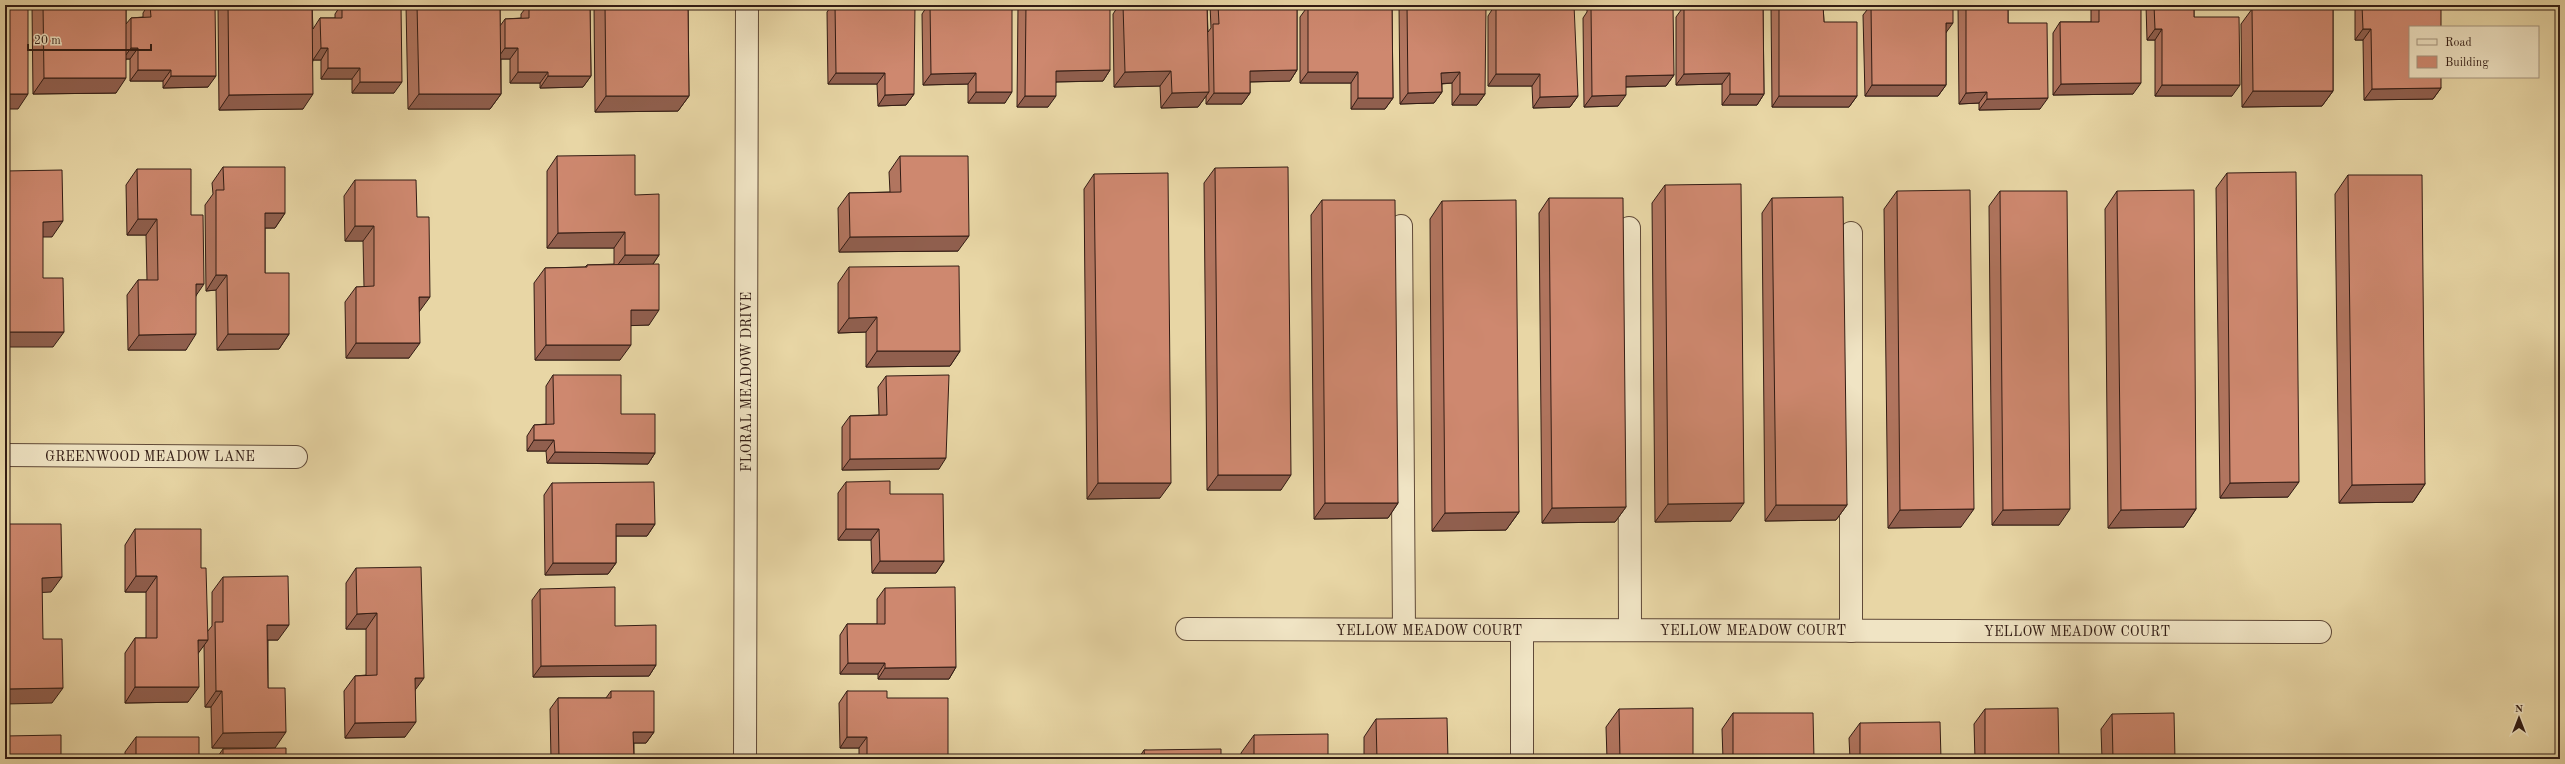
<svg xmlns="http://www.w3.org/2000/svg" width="2565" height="764" viewBox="0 0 2565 764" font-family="'Old Standard TT',serif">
	<rect width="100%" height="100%" fill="#e8d6a5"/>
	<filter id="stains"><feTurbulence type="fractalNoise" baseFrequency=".005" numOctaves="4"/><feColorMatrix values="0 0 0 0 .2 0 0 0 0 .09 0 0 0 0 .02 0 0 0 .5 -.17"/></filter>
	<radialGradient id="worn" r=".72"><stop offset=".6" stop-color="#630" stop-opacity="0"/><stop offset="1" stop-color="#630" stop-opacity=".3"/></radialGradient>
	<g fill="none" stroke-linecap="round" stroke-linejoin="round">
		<defs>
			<path id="lane" d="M1401 226 1404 629
				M1629 228 1630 630
				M1851 233V631"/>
			<path id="street" d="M5 455 296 457
				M1187 629 2320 632
				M1522 630V759
				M745 759 747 5"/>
		</defs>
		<!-- lane casing -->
		<use href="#lane" stroke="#604a38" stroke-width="24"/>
		<!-- street casing -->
		<use href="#street" stroke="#604a38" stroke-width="24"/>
		<!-- lane -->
		<use href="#lane" stroke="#f0e4c4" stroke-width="22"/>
		<!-- street -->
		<use href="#street" stroke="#f0e4c4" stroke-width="22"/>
	</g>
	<!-- wall -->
	<path fill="#b1755f" stroke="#321c14" d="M32 5H126V24L131 18 143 17V13L148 5H215L208 87 163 88V81H130V59H126L116 93 33 94Z
		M218 5H312L313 29 320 18H335V14L341 5H401L394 93H352V79H321V60H313L303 109 219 110Z
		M406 5H500V26L505 19 521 18V14L528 5H590L591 76 583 87 540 88V83H510V59H501V94L490 109H408Z
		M594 5H688L689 96 678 111 595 112Z
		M832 5H835L914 94 906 105 878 106 877 84H828L827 12Z
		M928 5H1012L1005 103H968V84L923 85 922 14Z
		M1018 5H1072L1110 70 1103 81 1056 82 1048 107H1017Z
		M1119 5H1207L1208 32 1211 28 1210 5H1297V70L1290 81 1250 82V93L1242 104H1206V96L1198 107 1161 108 1160 86 1114 87 1113 14Z
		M1337 5H1392L1393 98 1385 109H1351V83H1300V17L1308 6H1337Z
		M1399 5H1450L1485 94 1477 105H1452V83L1442 84V92L1434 103 1400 104Z
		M1495 5 1578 96 1570 107 1533 108 1532 86H1488V16Z
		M1587 5H1638V7L1674 75 1666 86 1626 87 1618 106 1584 107 1583 18 1587 12Z
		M1710 5H1763L1764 94 1757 105H1722V84L1676 85V17L1684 6H1710Z
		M1771 5H1823L1824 22 1857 96 1849 107H1772Z
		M1871 5H1953L1946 33V85L1938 96H1865L1863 15Z
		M1958 5H2008V23L2040 109 1979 110V103L1959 104Z
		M2091 5H2141L2133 94 2053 95V33L2060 22H2091Z
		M2146 5H2194V17L2232 96H2155V40H2147Z
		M2279 5H2333V91L2322 106 2242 107 2241 24 2252 9 2279 8Z
		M2355 5H2401V7L2441 88 2433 99 2364 100 2363 40H2355Z
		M557 156 635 195 659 255 653 264 649 325H631L620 360H535L534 283 545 268 585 267 587 265 614 264V248H547V171Z
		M900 156 958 251 839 252 838 208 849 193 890 192 889 172Z
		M223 167 285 213 275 228H265V273L289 334 279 349 217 350 216 290 206 291 205 205 213 194 212 183Z
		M1215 168 1281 490H1207L1204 183Z
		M137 169 191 215 196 295 186 350H128L127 295 138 280H147L146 235H127L126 185Z
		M2227 173 2288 497 2220 498 2216 188Z
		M1094 174 1160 498 1087 499 1084 189Z
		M2348 175 2425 484 2413 502 2339 503 2335 194Z
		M355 180 419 312 409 358H346L345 302 356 287H364L363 241H345L344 196Z
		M1665 185 1731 521 1655 522 1652 203Z
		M1897 191 1961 527 1888 528 1884 209Z
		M2000 191 2059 525H1992L1989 206Z
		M2117 191 2196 509 2184 527 2108 528 2105 209Z
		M1549 198 1626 507 1615 522 1542 523 1539 213Z
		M1772 198 1847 505 1836 520 1765 521 1762 213Z
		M1322 200 1398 503 1388 518 1314 519 1311 215Z
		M1442 201 1519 512 1506 530 1432 531 1430 219Z
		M849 267 960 351 950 366 866 367V332L838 333V283Z
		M553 375 621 414 655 453 648 464 547 463 546 451H527V436L534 425 546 424V386Z
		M886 376 939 469 842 470V427L850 416 879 415 878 387Z
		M846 482 890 494 944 561 936 573H872L871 540H838V493Z
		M552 483 655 524 647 536H616V563L608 574 545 575 544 495Z
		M135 529 201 568 207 632 212 626V592L223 577 278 640H268V688L275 748H212L211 707H205L204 645 198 653 188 702 125 703V653L135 638H146V592H125V545Z
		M356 568 415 690 405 737 345 738 344 691 355 676 366 675V629H346V583Z
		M885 588 956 667 949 679H878V674H840V635L847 624H877V599Z
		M540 589 615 626 656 665 649 676 533 677 532 600Z
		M611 691 654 732 646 743H634V759H551L550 709 558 698H606Z
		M847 691 887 698 948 759H859V748H840L839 703Z
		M1619 709 1693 759H1607L1606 727Z
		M1985 709 2059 759H1975L1974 724Z
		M1733 713 1814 759H1723L1722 729Z
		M2112 714 2175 759H2102L2101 729Z
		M1376 719 1448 759H1364V737Z
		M1860 723 1941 759H1850L1849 738Z
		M1254 735 1328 759H1241V753Z
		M136 737 199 759H125V752Z
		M223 749 286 759H216Z
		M1144 750 1221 759H1138Z"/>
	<!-- shaded-wall -->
	<path fill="#905f4e" stroke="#321c14" d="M1946 23H1953L1945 34Z
		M2155 29H2162L2155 40H2147Z
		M2363 29H2371L2363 40H2355Z
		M131 48H138L130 59H123Z
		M321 48H328L321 60H313Z
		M505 48H518L510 59H497Z
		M328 68H360L352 79H321Z
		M138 70H171L163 81H130Z
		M1110 70 1103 81 1048 82 1056 71Z
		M1297 70 1290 81 1242 82 1250 71Z
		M1171 71 1160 86 1114 87 1125 72Z
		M518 72H548L540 83H510Z
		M1308 72H1358L1351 83H1300Z
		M1460 72 1452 83 1434 84 1441 73Z
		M836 73H885L877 84H828Z
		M976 73 968 84 923 85 931 74Z
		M1730 73 1722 84 1676 85 1684 74Z
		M1496 74H1540L1532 86H1488Z
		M1674 75 1666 86 1618 87 1626 76Z
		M171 76H216L208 87 163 88Z
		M548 76H591L583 87 540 88Z
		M44 78H126L116 93 33 94Z
		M360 82H402L394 93H352Z
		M2141 83 2133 94 2053 95 2061 84Z
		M1872 85H1946L1938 96H1865Z
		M2162 85H2240L2232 96H2155Z
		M2441 88 2433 99 2364 100 2372 89Z
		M2253 91H2333L2322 106 2242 107Z
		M976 92H1012L1005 103H968Z
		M1209 92 1198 107 1161 108 1172 93Z
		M1442 92 1434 103 1400 104 1408 93Z
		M1987 92 1979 103 1959 104 1966 93Z
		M1214 93H1250L1242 104H1206Z
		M5 94H28L18 109H5Z
		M313 94 303 109 219 110 229 95Z
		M419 94H501L490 109H408Z
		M914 94 906 105 878 106 885 95Z
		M1460 94H1485L1477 105H1452Z
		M1730 94H1764L1757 105H1722Z
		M1626 95 1618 106 1584 107 1592 96Z
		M606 96H689L678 111 595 112Z
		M1025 96H1056L1048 107H1017Z
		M1578 96 1570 107 1533 108 1540 97Z
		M1779 96H1857L1849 107H1772Z
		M1358 98H1393L1385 109H1351Z
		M2048 98 2040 109 1979 110 1987 99Z
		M265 213H285L275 228H254Z
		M138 219H157L146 235H127Z
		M63 221 52 237H32L43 222Z
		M355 226H374L363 241H345Z
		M625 232 614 248H547L558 233Z
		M969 236 958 251 839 252 850 237Z
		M625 255H659L649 270H614Z
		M216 275H227L216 290 206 291Z
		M196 284H204L193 300Z
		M419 297H430L419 312Z
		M631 310H659L649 325 620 326Z
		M877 317 866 332 838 333 849 318Z
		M5 332H64L53 347H5Z
		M196 334 186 350H128L139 335Z
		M228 334H289L279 349 217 350Z
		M356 343H420L409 358H346Z
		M546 345H631L620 360H535Z
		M877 351H960L950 366 866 367Z
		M534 440H554L546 451H527Z
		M555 452 655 453 648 464 547 463Z
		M946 458 939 469 842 470 850 459Z
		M1218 475H1291L1281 490H1207Z
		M2299 482 2288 497 2220 498 2230 483Z
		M1098 483H1171L1160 498 1087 499Z
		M2425 484 2413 502 2339 503 2352 485Z
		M1325 503H1398L1388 518 1314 519Z
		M1744 503 1731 521 1655 522 1668 504Z
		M1776 505H1847L1836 520 1765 521Z
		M1626 507 1615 522 1542 523 1552 508Z
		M1974 509 1961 527 1888 528 1900 510Z
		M2070 509 2059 525H1992L2003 510Z
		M2196 509 2184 527 2108 528 2121 510Z
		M1519 512 1506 530 1432 531 1445 513Z
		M616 524H655L647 536H608Z
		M846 529H879L871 540H838Z
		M880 561H944L936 573H872Z
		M553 563H616L608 574 545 575Z
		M136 576H157L146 592H125Z
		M62 577 51 592 32 593 42 578Z
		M377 613 366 629H346L357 614Z
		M267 625H289L278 640H257Z
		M198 640H208L197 655Z
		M848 663H885L878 674H840Z
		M656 665 649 676 533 677 541 666Z
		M956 667 949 679H878L885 668Z
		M415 678H424L413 693Z
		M135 687H199L188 702 125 703Z
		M63 688 52 703 5 704V689Z
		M216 691H222L211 707H205Z
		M416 722 405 737 345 738 355 723Z
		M286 732 275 748H212L223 733Z
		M633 732H654L646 743H626Z
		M847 737H867L859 748H840Z"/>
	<!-- building -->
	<path fill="#ce886f" stroke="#321c14" d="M5 5H28V94H5Z
		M43 5H126V78H44Z
		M150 5H215L216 76H171V70H138V48H131V18L151 17Z
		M228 5H312L313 94 229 95Z
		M342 5H401L402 82H360V68H328V48H321L320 18H342Z
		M417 5H500L501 94H419Z
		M529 5H590L591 76H548V72H518V48H505V19L529 18Z
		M605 5H688L689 96H606Z
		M835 5H915L914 94 885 95V73H836Z
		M930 5H1012V92H976V73L931 74Z
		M1026 5H1072V6L1110 5V70L1056 71V96H1025Z
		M1123 5H1207L1209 92 1172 93 1171 71 1125 72Z
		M1218 5H1297V70L1250 71V93H1214L1213 24H1219Z
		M1345 5H1392L1393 98H1358V72H1308V6H1345Z
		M1407 5H1450V6H1486L1485 94H1460V72L1441 73 1442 92 1408 93Z
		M1496 5H1574L1578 96 1540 97V74H1496Z
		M1595 5H1638V7L1673 6 1674 75 1626 76V95L1592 96 1591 7H1595Z
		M1718 5H1763L1764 94H1730V73L1684 74V6H1718Z
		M1779 5H1823L1824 22H1857V96H1779Z
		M1871 5H1953V23H1946V85H1872Z
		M1966 5H2008V23H2047L2048 98 1987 99V92L1966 93Z
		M2099 5H2141V83L2061 84 2060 22H2099Z
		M2154 5H2194V17H2239L2240 85H2162V29H2155Z
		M2290 5H2333V91H2253L2252 9 2290 8Z
		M2362 5H2401V7H2441V27H2410V77H2441V88L2372 89 2371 29H2363Z
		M635 155V195L659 194V255H625V232L558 233 557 156Z
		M900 156H968L969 236 850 237 849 193 901 192Z
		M223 167H285V213H265V273H289V334H228L227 275H216V190H224Z
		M1288 167 1291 475H1218L1215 168Z
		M137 169H191V215H203L204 284H196V334L139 335 138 280H158L157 219H138Z
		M62 170 63 221 43 222V278H63L64 332H5V171Z
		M2296 172 2299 482 2230 483 2227 173Z
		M1168 173 1171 483H1098L1094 174Z
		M2348 175H2422L2425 484 2352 485Z
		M355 180H416L417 217H429L430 297H419L420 343H356V287L374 286V226H355Z
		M1741 184 1744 503 1668 504 1665 185Z
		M1970 190 1974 509 1900 510 1897 191Z
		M2194 190 2196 509 2121 510 2117 191Z
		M2000 191H2067L2070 509 2003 510Z
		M1843 197 1847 505H1776L1772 198Z
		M1549 198H1623L1626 507 1552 508Z
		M1322 200H1395L1398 503H1325Z
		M1516 200 1519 512 1445 513 1442 201Z
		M659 264V310H631V345H546L545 268 587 267V265Z
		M959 266 960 351H877V317L849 318V267Z
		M553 375H621V414H655V453L555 452 554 440H534V425L554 424Z
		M949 375 946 458 850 459V416L887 415 886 376Z
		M890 481V494H943L944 561H880L879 529H846V482Z
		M654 482 655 524H616V563H553L552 483Z
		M5 524H61L62 577 42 578 43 639H62L63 688 5 689Z
		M135 529H201V568H206L208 640H198L199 687H135V638H157V576H136Z
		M421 567 424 678H415L416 722 355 723V676L377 675V613L357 614 356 568Z
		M288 576 289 625H267L268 688H285L286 732 223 733 222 691H216L215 622H223V577Z
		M615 587V626L656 625V665L541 666 540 589Z
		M955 587 956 667 885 668V663H848L847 624H885V588Z
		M611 691H654V732H633L634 759H559L558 698H611Z
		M847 691H887V698H948V759H867V737H847Z
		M1693 708V759H1620L1619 709Z
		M2058 708 2059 759H1985V709Z
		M1733 713H1813L1814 759H1733Z
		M2174 713 2175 759H2113L2112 714Z
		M1447 718 1448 759H1377L1376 719Z
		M1940 722 1941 759H1860V723Z
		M1328 734V759H1254V735Z
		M61 735V759H5V736Z
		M136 737H199V759H136Z
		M286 748V759H223V749Z
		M1221 749V759H1145L1144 750Z
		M2295 758V759H2266Z
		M2342 758H2409V759H2342Z"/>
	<g text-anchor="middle" stroke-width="3" stroke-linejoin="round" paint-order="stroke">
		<!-- street labels -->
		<g font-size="14" fill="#321c14" stroke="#f0e4c4">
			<text transform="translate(746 382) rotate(-90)" y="5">FLORAL MEADOW DRIVE</text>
			<text x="150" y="461">GREENWOOD MEADOW LANE</text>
			<text x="1429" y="635">YELLOW MEADOW COURT</text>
			<text x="1753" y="635">YELLOW MEADOW COURT</text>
			<text x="2077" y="636">YELLOW MEADOW COURT</text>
		</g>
	</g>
	<!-- margin -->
	<rect width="2565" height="764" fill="none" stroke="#e8d6a5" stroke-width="20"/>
	<rect x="6" y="6" width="2553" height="752" fill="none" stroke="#321c14" stroke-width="2"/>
	<rect x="10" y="10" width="2545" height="744" fill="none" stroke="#321c14"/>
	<!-- legend -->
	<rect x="2409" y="26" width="130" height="52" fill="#f0e4c4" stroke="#a4947e"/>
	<rect x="2417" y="39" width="20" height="6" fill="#f0e4c4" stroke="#a4947e"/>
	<text x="2445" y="46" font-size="12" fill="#321c14">Road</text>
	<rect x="2417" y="56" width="20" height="12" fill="#ce886f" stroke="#a4947e"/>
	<text x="2445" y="66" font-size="12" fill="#321c14">Building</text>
	<!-- north arrow -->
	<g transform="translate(2519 718)" stroke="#f0e4c4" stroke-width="3" paint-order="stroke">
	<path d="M0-3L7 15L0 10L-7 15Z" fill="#321c14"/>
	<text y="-6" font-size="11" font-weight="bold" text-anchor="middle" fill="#321c14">N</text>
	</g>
	<!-- scale -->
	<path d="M28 44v6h123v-6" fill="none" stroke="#321c14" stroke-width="2"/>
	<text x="34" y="44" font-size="12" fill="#321c14" stroke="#f0e4c4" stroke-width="3" paint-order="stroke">20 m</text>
	<rect width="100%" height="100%" filter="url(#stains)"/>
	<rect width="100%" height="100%" fill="url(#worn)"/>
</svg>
